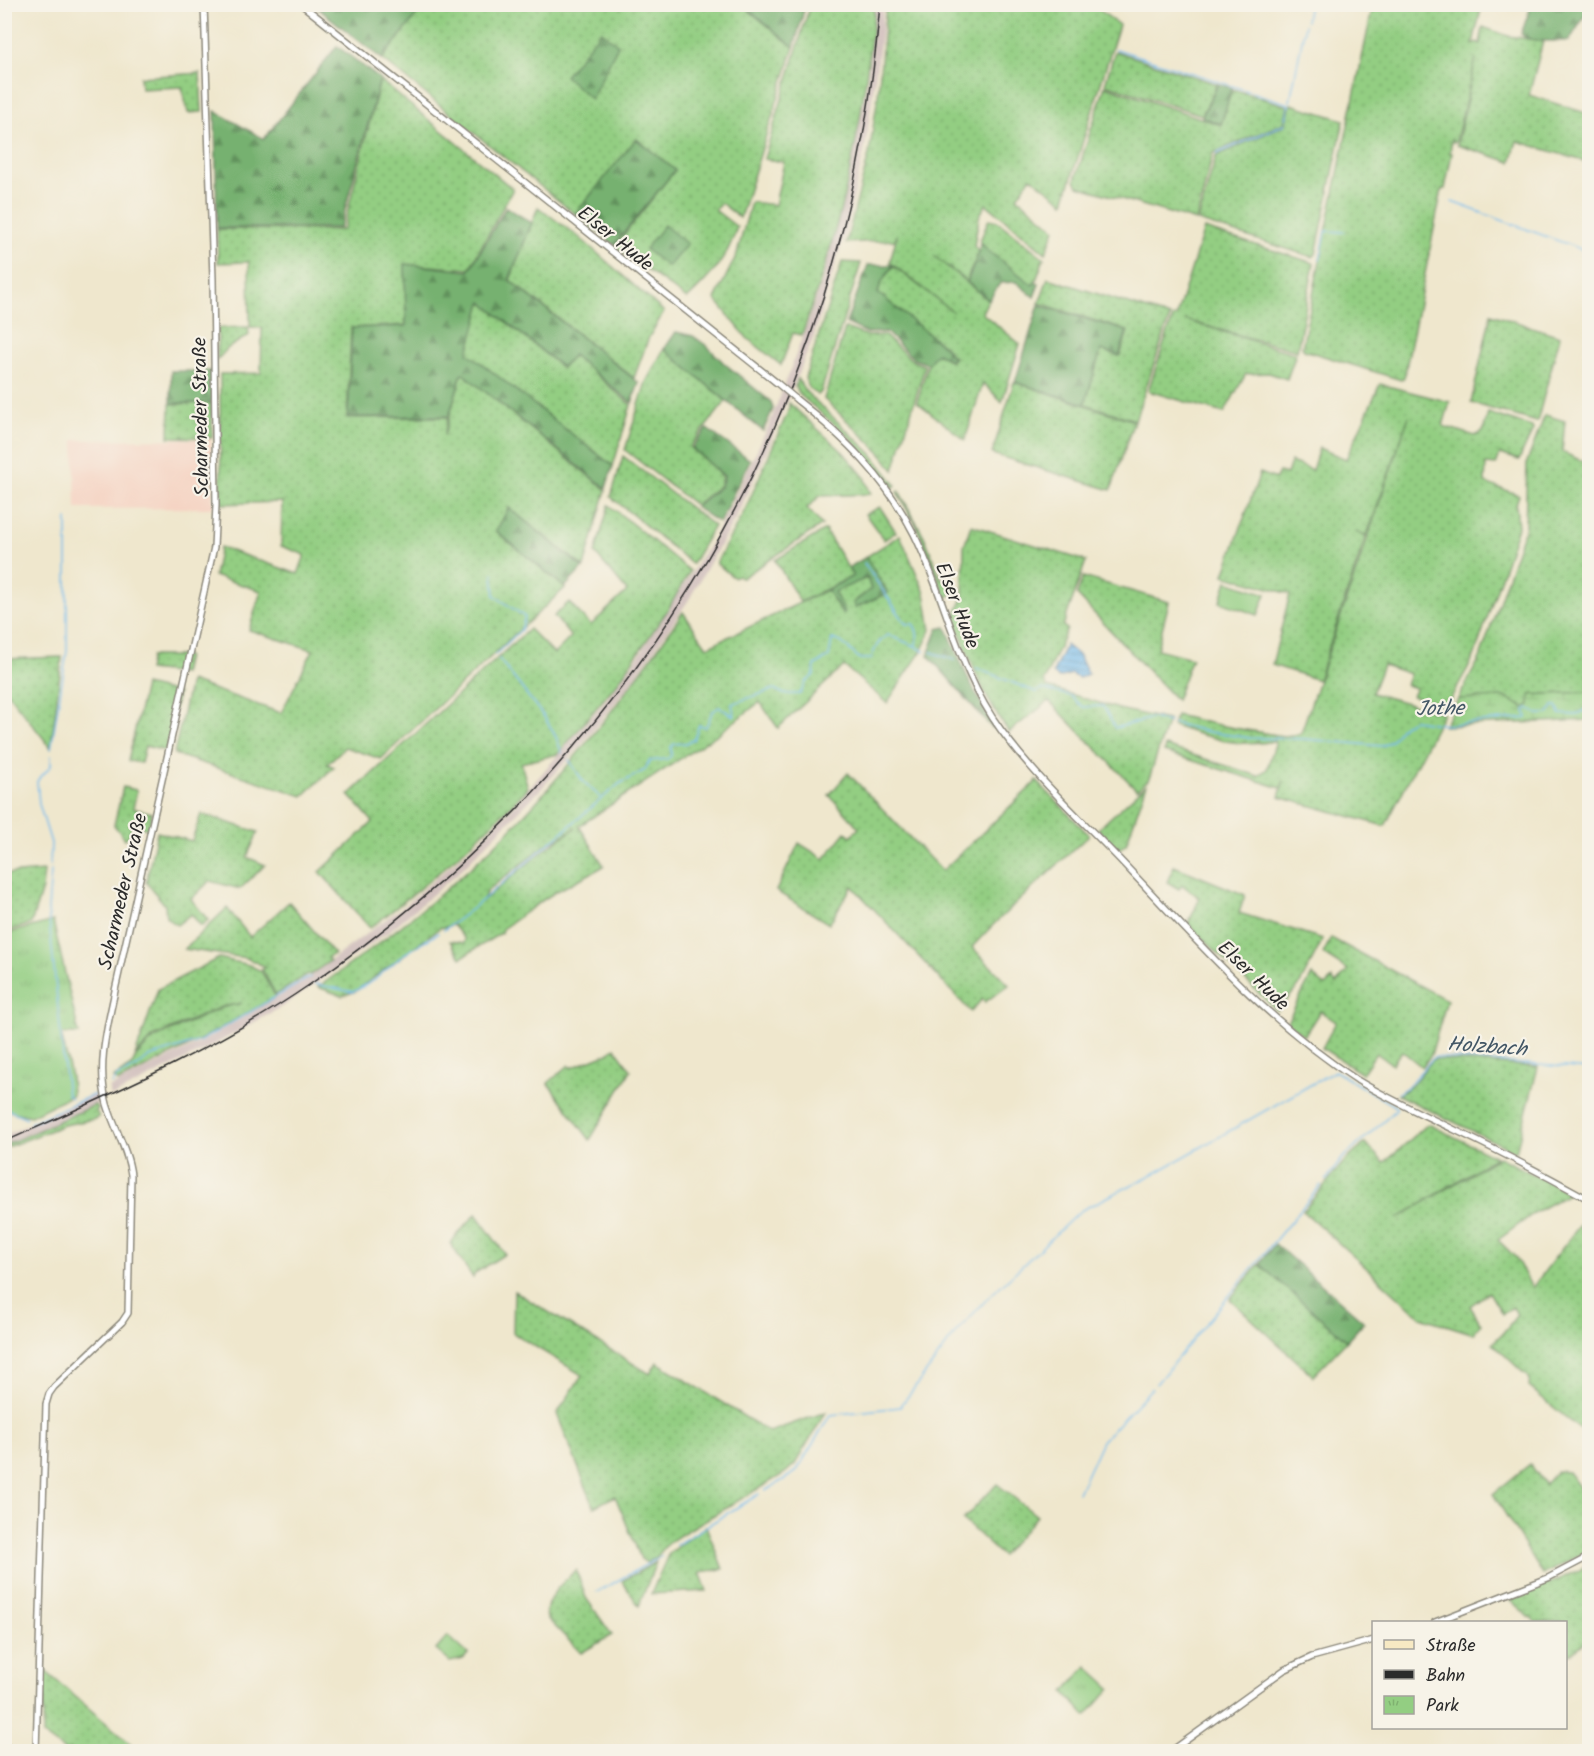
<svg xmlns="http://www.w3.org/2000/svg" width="1594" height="1756" viewBox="0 0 1594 1756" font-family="Kalam,sans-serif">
	<defs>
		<pattern id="grass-dots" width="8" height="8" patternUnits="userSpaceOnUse" patternTransform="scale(1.5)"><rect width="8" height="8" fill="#93ce82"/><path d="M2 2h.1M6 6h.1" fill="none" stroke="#7fb170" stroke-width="1.8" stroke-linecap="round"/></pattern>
		<pattern id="forest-firs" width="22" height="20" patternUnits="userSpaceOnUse" patternTransform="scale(1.5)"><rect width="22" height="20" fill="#76b170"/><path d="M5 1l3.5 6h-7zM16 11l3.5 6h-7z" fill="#61905c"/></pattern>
		<pattern id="wetland-marsh" width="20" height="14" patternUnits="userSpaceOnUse" patternTransform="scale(1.5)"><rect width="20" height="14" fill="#93ce82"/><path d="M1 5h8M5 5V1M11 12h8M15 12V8" fill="none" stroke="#7fb170"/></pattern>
		<pattern id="park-tufts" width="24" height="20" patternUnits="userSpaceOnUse" patternTransform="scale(1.5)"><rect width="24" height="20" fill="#93ce82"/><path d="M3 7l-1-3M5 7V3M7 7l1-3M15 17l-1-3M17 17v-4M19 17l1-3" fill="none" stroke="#7fb170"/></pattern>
		<pattern id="water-rules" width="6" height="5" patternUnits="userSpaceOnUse" patternTransform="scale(1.5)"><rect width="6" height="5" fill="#76bced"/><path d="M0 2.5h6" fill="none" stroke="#6199c0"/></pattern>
	</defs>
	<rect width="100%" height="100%" fill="#f7f3e8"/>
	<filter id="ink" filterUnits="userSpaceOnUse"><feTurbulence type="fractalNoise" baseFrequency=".0167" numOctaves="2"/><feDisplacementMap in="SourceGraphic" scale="12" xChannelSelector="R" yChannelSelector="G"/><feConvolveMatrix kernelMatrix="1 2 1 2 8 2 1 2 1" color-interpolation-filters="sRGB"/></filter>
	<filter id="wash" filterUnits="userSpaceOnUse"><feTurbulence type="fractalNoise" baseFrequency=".008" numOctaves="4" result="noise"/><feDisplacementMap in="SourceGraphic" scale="24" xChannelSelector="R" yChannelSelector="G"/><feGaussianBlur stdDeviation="1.35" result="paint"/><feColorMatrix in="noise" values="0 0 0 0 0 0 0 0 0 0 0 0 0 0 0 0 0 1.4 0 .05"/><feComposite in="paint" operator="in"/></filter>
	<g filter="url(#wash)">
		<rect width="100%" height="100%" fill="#efe7cd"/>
		<!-- built -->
		<path fill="#f5d3c2" d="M211 439 213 508 76 509 74 440Z"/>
		<!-- railway -->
		<path fill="#d1c0bd" d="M875 5H883L882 29 865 148 846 230 814 336 761 465 735 519 688 601 661 640 631 683 578 749 542 788 458 873 387 933 285 1005 212 1046 111 1097 109 1088 201 1042 299 984 405 905 483 837 518 801 604 702 639 655 714 537 733 500 769 425 803 336 823 278 854 156 867 83Z
			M100 1092 102 1101 5 1145V1135Z"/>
		<!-- grass -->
		<path fill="url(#grass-dots)" stroke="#5f7c56" stroke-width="1.5" fill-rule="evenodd" d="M425 4 742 5 794 47 740 218 721 203 715 210 737 227C727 260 711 276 687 299L615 246 675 170 637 139 575 214 382 59ZM601 31 618 45 591 99Z
			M810 5H874V15C868 62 863 109 853 155 841 217 823 276 802 335L793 333 781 365 747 338 715 299 737 254 751 202 775 205 784 162 764 159Z
			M886 5H1093L1119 25 1064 202 1031 177 1017 197 1055 229 1046 253 986 204 979 217 974 246 979 252 966 281 934 256 988 300 982 313 1020 344 1002 402 983 383 965 440 917 402 928 364 936 353 951 361 954 357 948 352 949 350 878 293 881 283 893 266 953 312 890 262 897 234 895 240 846 243 869 154 878 95Z
			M1418 5H1482L1473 44 1477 42 1480 44 1483 27 1508 36 1543 41 1529 95 1589 114 1590 163 1517 141 1511 162 1457 145 1476 58 1456 141 1454 142 1452 139 1450 152 1452 153 1445 189H1442L1404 378 1401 380 1304 350 1302 347 1373 5H1409L1418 7Z
			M1115 51 1217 84 1202 115 1105 84Z
			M200 73 202 112 188 113 182 87 141 89 140 77Z
			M380 80 513 189 469 269 405 264 406 325 351 328 347 418 448 417 444 436 462 373 606 490 584 567 509 508 496 531 565 588 381 759 345 747 327 764 334 767 303 796 174 754 190 681 281 713 313 650 249 630 261 591 214 576 220 547 298 574 305 555 281 546 282 502 221 504 220 374 261 373 262 328 250 327 249 262 218 263 217 229 343 230Z
			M1105 86 1221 125 1232 89 1288 106 1284 123 1213 153 1196 221 1078 186 1075 180Z
			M1291 104 1344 120 1316 254 1312 257 1198 221 1216 156 1285 125Z
			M538 207 579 237 664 312 649 337 634 378 510 280Z
			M989 219 997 221 1044 258 1034 286 987 250 980 241Z
			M1204 229 1314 263 1297 351 1185 320 1296 354 1287 379 1269 373 1246 374 1224 413 1148 391 1173 317H1176Z
			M842 262 861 263 821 392 818 395 809 388 805 378Z
			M1048 278 1170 317 1135 420 1085 404 1101 350 1120 356 1128 331 1039 303Z
			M482 302 562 368 573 355 631 405 613 466 468 353Z
			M1491 314 1560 336 1537 422 1471 403Z
			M248 327 249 335 228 348 217 360 218 328Z
			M845 328 868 336 884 335 913 361 925 366 894 470 877 449 824 399Z
			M664 349 726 401 690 447 722 476 720 485 695 505 625 450 646 382Z
			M798 379 805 391 871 453 896 485 893 488 851 439 800 395 795 387Z
			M1014 382 1134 421 1111 490 992 454Z
			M1380 384 1450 402 1443 426 1475 436 1483 432 1488 413 1532 427 1533 430 1519 460 1500 454 1496 465 1486 464 1485 483 1519 495 1516 504 1518 527 1474 657 1446 707 1412 696 1416 688 1406 685 1410 674 1383 665 1372 693 1443 713 1385 826 1279 797 1284 780 1281 788 1164 752 1165 746 1258 776 1267 769 1275 744 1274 741C1239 749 1206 736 1173 726L1176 715C1203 722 1231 728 1259 732 1274 734 1286 739 1301 733L1409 416 1367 535 1355 532 1366 536 1318 680 1272 665 1290 594 1224 575 1260 473 1276 479 1279 472 1287 474 1291 462 1312 470 1319 448 1346 459Z
			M212 403V438L169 437 170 404Z
			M789 403 843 452 866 479 865 480 871 494 820 496 807 508 822 525 742 578 738 575 733 577 716 563 745 510 789 409Z
			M1545 415 1565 421 1562 452 1589 464V692L1531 695 1530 705 1524 708 1505 697 1458 699 1480 658 1525 527 1527 462Z
			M623 456 714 526 692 564 611 497Z
			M899 491 924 536 941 578 952 581 954 592 946 598 915 523 897 492Z
			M609 505 690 571 667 611 618 682 558 754 521 763 528 788C480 839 426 885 370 928L320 872 373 822 349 795 529 629 554 654 571 637 554 616 569 602 591 625 627 591 595 553Z
			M880 507 896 532 884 540 865 514Z
			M971 525 1086 561 1063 626 1067 629 1044 681 1047 687 1119 709 1168 720 1149 779 1137 790 1049 701 1009 732C983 698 969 657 954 618L963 598 964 546Z
			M825 530 853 576 800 602 775 560Z
			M900 535 925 593 931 630 921 652 887 703 844 666 778 728 760 702 718 734 579 826 604 866C587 876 571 883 554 893 536 904 520 917 502 929L501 933 461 958 450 941 464 943 465 939 453 925 442 928 441 927 356 991 342 996 318 987C386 940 453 888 511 829 575 762 631 688 683 612L707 647 827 590 842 614 845 612 833 592 867 578 871 589 853 602 888 593 866 557ZM576 828 548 847 483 900 487 891 546 845Z
			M1083 577 1169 602 1157 649 1192 658 1176 700 1077 595Z
			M151 656H187L183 674 148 670Z
			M62 657 51 748 5 690V659Z
			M145 685 178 693 166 751 145 746 141 763 128 761Z
			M848 773 942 871 1037 781 1089 835 993 925 972 947 1009 985 985 1002 982 999 971 1012 852 886 829 924 776 891 799 843 824 859 846 832 851 836 859 828 829 795Z
			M1147 784 1126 844 1119 849 1098 829Z
			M123 787 137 790 133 808 152 813 149 829 132 825 129 836 125 839 114 825Z
			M201 814 258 832 247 857 265 865 240 889 210 881 191 899 208 920 201 926 191 914 177 925 166 917 165 905 146 882 157 832 192 841Z
			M1174 866 1245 895 1239 913 1323 939 1299 986 1277 1011 1188 924 1200 898 1182 885 1179 889 1167 882Z
			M44 871 42 889 31 924 5 932V874Z
			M289 902 334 954 327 958 330 961 310 975 308 974 276 995 262 969 266 967 246 958 184 949 227 908 250 937Z
			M1331 938 1447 1000 1431 1055 1422 1067 1402 1051 1392 1064 1376 1053 1362 1074 1322 1048 1336 1022 1320 1011 1304 1036 1287 1022 1312 975 1325 986 1332 979 1336 984 1348 970 1323 954Z
			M219 958 249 965 261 971 276 997 200 1040 118 1082 113 1078 132 1065 135 1058 153 1039 221 1008 242 1003 221 1007 153 1037 135 1056 158 989Z
			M615 1048 631 1070 590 1140 548 1083 569 1065 571 1068 606 1054Z
			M1433 1059 1538 1067 1516 1152 1398 1095 1412 1085Z
			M95 1105 98 1108 96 1111 99 1117 95 1119 64 1125 5 1148V1145Z
			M1428 1124 1496 1157 1397 1219 1499 1157 1570 1193 1537 1211 1498 1240 1516 1258 1532 1288 1589 1213 1590 1423 1585 1428 1580 1429 1529 1387 1530 1379 1492 1343C1503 1335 1509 1325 1517 1315L1513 1307 1502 1314 1489 1292 1470 1306 1481 1324 1477 1328 1474 1334 1421 1317 1303 1211 1343 1163 1365 1143 1384 1163Z
			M476 1214 505 1254 475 1273 473 1278 450 1243Z
			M1259 1264 1347 1341 1313 1376 1230 1299Z
			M514 1291 650 1374 657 1362 769 1432 826 1412 795 1464 785 1473 685 1532 667 1544 657 1557 647 1563 641 1559 615 1496 594 1507 557 1414 582 1375 513 1333Z
			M1530 1464 1545 1484 1557 1471 1568 1472 1589 1500V1503L1579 1512 1589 1520V1550L1543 1575 1493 1494Z
			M997 1484 1037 1516 1002 1556 963 1520Z
			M706 1526 723 1569 700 1572 707 1591 651 1594 668 1555 686 1540Z
			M656 1562 639 1606 622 1581Z
			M1589 1563V1639L1570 1654 1566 1650V1622H1535L1510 1600 1578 1571Z
			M576 1570 586 1598 612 1635 581 1653 547 1618C542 1600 564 1581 576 1570Z
			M44 1670 139 1751H65L43 1735Z"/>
		<!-- forest -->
		<path fill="url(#forest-firs)" stroke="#506e4e" stroke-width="1.5" d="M1532 4 1589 5V9L1569 41C1556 40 1531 44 1521 34Z
			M314 5H425L382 59Z
			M803 5 805 7 794 47 743 5Z
			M601 31 618 45 591 99 565 76Z
			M337 46 380 79 340 228H217L215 111 264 139Z
			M1218 84 1232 88 1221 124 1202 117Z
			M636 139 675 170 614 245 575 214Z
			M506 207 532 223 509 280 639 383 632 403 573 355 562 367 482 302 468 353 613 466 606 488 462 373 449 416 348 417 352 328 406 326 405 264 469 271Z
			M664 225 687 244 668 267 645 249Z
			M980 242 987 250 1033 285 1035 282 1039 284 1034 297 1016 282 1000 283 989 300 967 282 979 253Z
			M868 265H893L881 283 878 293 948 350 947 351 953 357 951 360 937 353 928 364 914 359 886 332 867 333 846 323Z
			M1039 305 1127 331 1119 356 1101 350 1085 404 1015 382Z
			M676 332 693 336 707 346 724 363 771 402 773 409 763 431 664 349Z
			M171 371H212V403H171Z
			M707 429 750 460 719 523 695 507 721 486 724 476 692 448Z
			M509 508 583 568 565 587 496 531Z
			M866 557 888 593 855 608 853 603 871 589 867 578 834 592 845 612 843 614 827 590 853 576 848 568Z
			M946 627 969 681 994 727 992 728 928 655 938 629Z
			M1275 1244 1364 1322 1347 1341 1259 1264Z"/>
		<!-- wetland -->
		<path fill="url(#wetland-marsh)" stroke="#5f7c56" stroke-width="1.5" d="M1589 692V720L1444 726 1458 699 1505 697 1524 708 1530 705V695Z"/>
		<!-- park -->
		<path fill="url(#park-tufts)" stroke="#5f7c56" stroke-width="1.5" d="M53 921 79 1034H61L71 1076 72 1095 31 1116 12 1112 5 1107V934Z
			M448 1636 468 1654 463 1659 450 1662 436 1650Z
			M1087 1666 1111 1688 1086 1716 1064 1692Z"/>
		<!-- pitch -->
		<path fill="#93ce82" stroke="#5f7c56" stroke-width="1.5" d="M1227 581 1266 594 1258 615 1220 602Z"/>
		<!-- water -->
		<path fill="url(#water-rules)" stroke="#50748c" stroke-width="1.5" d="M1066 645 1079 656 1088 674 1079 678 1071 674 1059 678 1053 673Z"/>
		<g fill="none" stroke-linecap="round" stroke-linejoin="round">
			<!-- stream -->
			<path stroke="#76bced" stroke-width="1.5" d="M1306 21 1309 4
				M1116 49 1289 104 1285 124 1216 154
				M1290 101 1305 25
				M1452 202 1586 251
				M1320 260 1326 231 1345 232
				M864 563 906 624H913C918 631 919 638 915 646L924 651
				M493 573 495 596 525 617 521 630 495 655
				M931 652 955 660
				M499 659 545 718 556 737 562 753
				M976 668 1036 692 1042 689 1071 696 1083 707 1103 706 1115 728 1152 718 1169 722
				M1173 723 1209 732 1250 738 1304 739 1382 746 1391 741 1403 725 1414 720 1446 725 1527 718 1525 710 1528 708 1537 714H1549L1553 706H1557L1560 714 1576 715 1590 707
				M51 749 67 651V519
				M569 760 583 781 601 798
				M50 866 51 843 39 804 37 781 51 766V756
				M51 871 48 910 67 1095 71 1098
				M444 930 473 908 619 784 645 770 649 761 667 759 671 756V747L674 744 686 743 694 739 699 725 706 727 712 712 719 707 734 716 732 704C746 698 760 695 774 689L784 694H800L806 682 814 675 815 665 829 657 832 639 841 642 860 659H871C875 648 878 641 888 635L915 646
				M315 984 353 992 373 981 403 955 438 933
				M112 1084 116 1077 137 1067 149 1057 200 1041 310 977
				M1398 1093 1407 1087 1434 1057 1590 1069
				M4 1108 27 1118
				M30 1123 100 1092
				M991 1295 1080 1211 1159 1171 1335 1071 1396 1107V1110L1342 1159 1326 1180
				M1156 1384 1321 1185
				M765 1491 796 1472 830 1415 900 1407 958 1330 989 1297
				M1078 1493 1102 1441 1152 1388
				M676 1545 759 1494
				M597 1592 662 1556"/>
		</g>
	</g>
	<g filter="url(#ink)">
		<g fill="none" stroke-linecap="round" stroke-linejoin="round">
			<defs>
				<path id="tertiary" d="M301 4 777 383
					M797 400C845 438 886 478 914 534 946 598 958 672 1001 730 1037 779 1082 820 1123 863 1196 940 1267 1022 1357 1080 1388 1099 1422 1114 1455 1130 1501 1152 1545 1175 1590 1200
					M1435 1622 1548 1578 1590 1556
					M36 1752 46 1404 49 1394 54 1387 122 1322 128 1313 131 1175C128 1150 114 1128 107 1104 96 1065 108 1025 116 986L214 547 216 505 213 279 204 4
					M1170 1752 1284 1670 1312 1657 1374 1640"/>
				<path id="secondary" d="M4 1744 14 1752"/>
			</defs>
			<!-- tertiary casing -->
			<use href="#tertiary" stroke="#8d897c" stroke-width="8"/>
			<!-- secondary casing -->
			<use href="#secondary" stroke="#8d897c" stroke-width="8"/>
			<!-- tertiary -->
			<use href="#tertiary" stroke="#fff" stroke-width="5"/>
			<!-- secondary -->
			<use href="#secondary" stroke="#f7e9c3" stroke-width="6"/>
			<!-- rail -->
			<path stroke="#2b2b2b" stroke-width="1.5" d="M4 1142C109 1095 215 1050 309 985 640 756 848 408 880 4"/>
			<defs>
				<path id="tertiary-bridge" d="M777 383 797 400"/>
			</defs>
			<!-- tertiary-bridge casing -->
			<use href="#tertiary-bridge" stroke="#8d897c" stroke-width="8" stroke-linecap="butt"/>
			<!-- tertiary-bridge -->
			<use href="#tertiary-bridge" stroke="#fff" stroke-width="5"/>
		</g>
	</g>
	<g text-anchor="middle" stroke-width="4.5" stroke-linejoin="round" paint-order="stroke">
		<!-- street labels -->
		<g font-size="20" fill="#2b2b2b" stroke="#f7f3e8">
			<text transform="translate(616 238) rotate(39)" y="7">Elser Hude</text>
			<text transform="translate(200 417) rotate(-91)" y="7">Scharmeder Straße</text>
			<text transform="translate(958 605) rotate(69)" y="7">Elser Hude</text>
			<text transform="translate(122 891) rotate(-77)" y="7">Scharmeder Straße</text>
			<text transform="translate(1254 975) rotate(44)" y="7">Elser Hude</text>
		</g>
		<!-- water labels -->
		<g font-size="21" font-style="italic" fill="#425665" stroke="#f7f3e8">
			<text transform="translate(1440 708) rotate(-1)" y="7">Jothe</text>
			<text transform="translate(1487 1046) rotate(4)" y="7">Holzbach</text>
		</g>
	</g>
	<!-- margin -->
	<rect width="1594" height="1756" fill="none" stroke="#f7f3e8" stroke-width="24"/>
	<!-- legend -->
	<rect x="1372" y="1621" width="195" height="108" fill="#f7f3e8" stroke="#a5a39c" stroke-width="1.5"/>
	<rect x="1384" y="1640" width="30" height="9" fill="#f7e9c3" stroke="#a5a39c" stroke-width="1.5"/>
	<text x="1426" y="1651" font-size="18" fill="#2b2b2b">Straße</text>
	<rect x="1384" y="1670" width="30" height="9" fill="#2b2b2b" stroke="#a5a39c" stroke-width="1.5"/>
	<text x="1426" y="1681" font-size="18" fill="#2b2b2b">Bahn</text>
	<rect x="1384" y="1696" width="30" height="18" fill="url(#park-tufts)" stroke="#a5a39c" stroke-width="1.5"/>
	<text x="1426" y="1711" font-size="18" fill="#2b2b2b">Park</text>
</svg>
